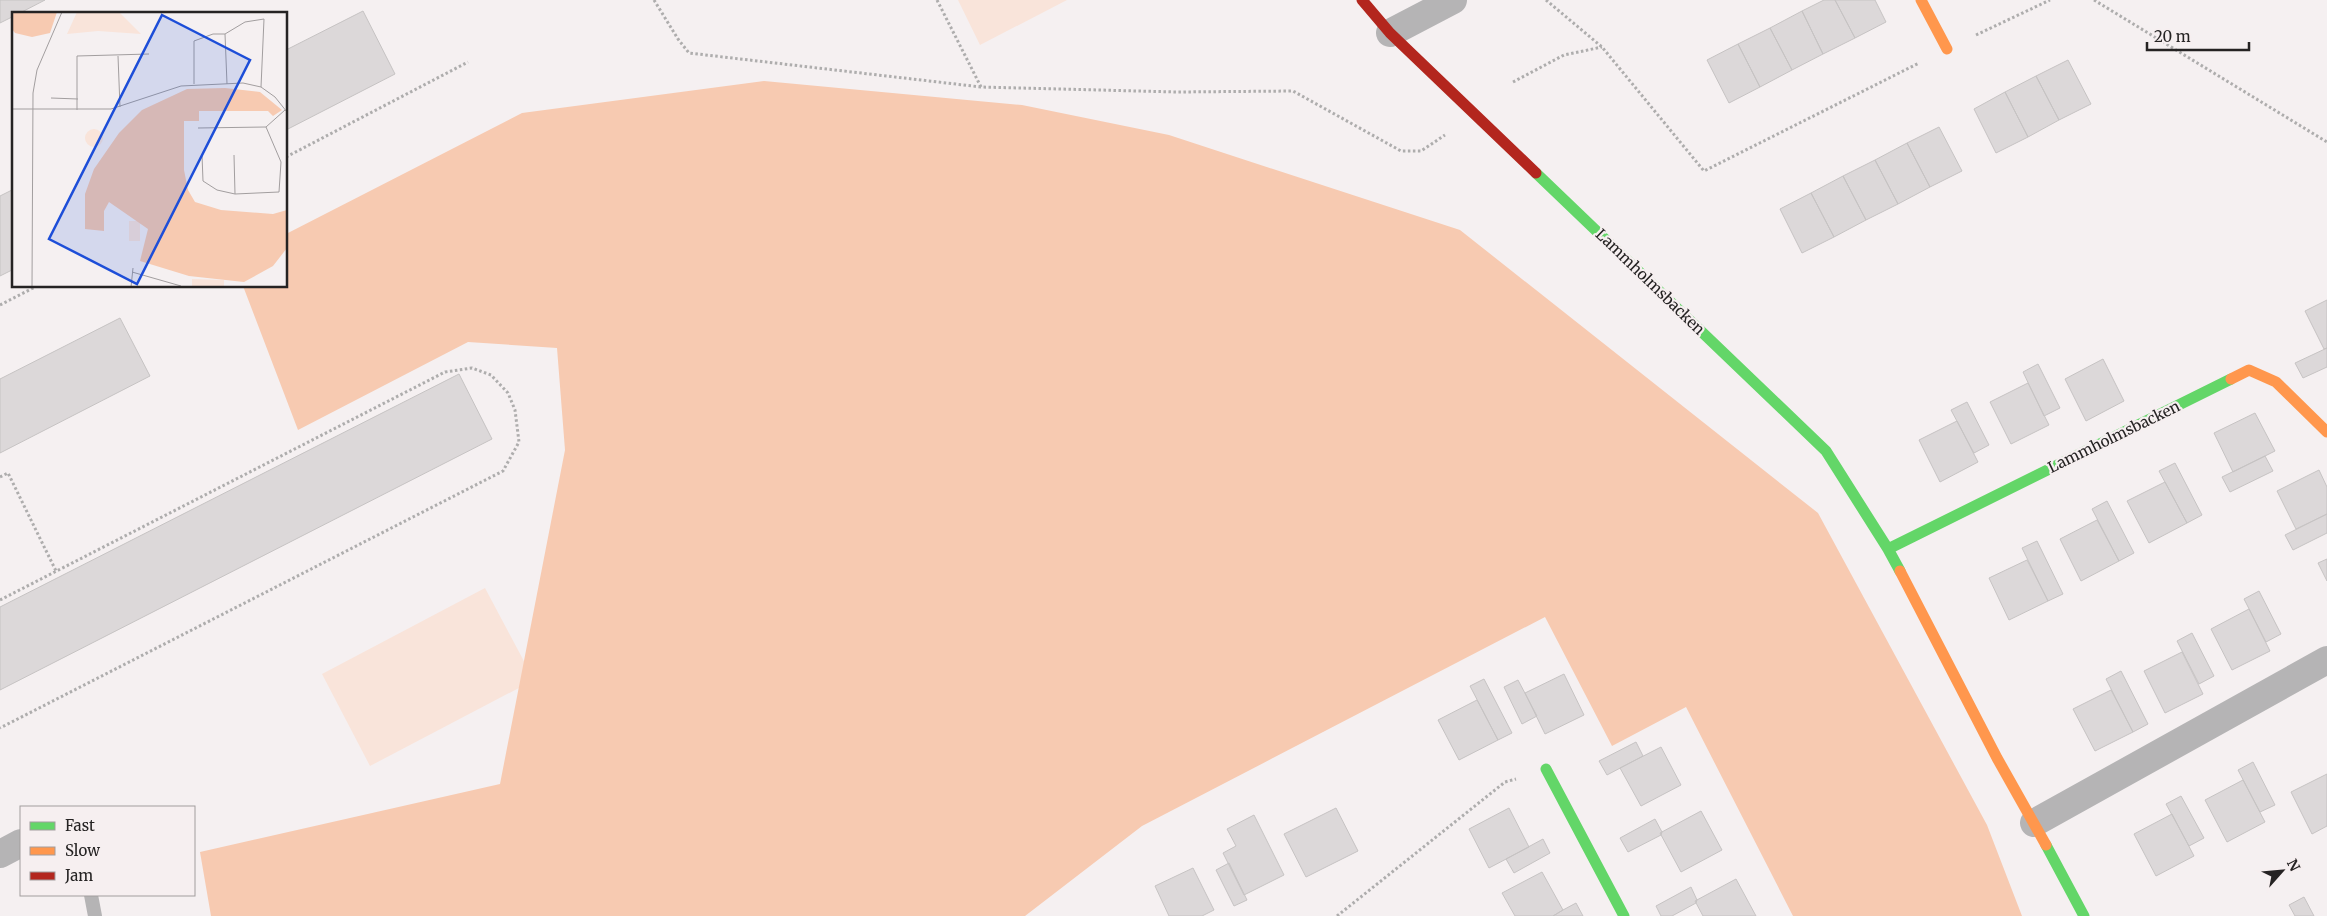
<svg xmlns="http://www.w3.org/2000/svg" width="2327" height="916" viewBox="0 0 2327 916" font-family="Merriweather,serif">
	<rect width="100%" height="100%" fill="#f5f0f1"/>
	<!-- green -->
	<path fill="#f9e4da" d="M958 0H1067L980 45Z
		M485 588 534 680 370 766 322 674Z"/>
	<!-- forest -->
	<path fill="#f7cab1" d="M764 81 1022 105 1169 135 1460 230 1818 513 1987 825 2022 916H1793L1686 707 1612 746 1545 617 1142 826 1025 916H211L200 852 500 784 565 450 557 348 468 342 298 430 243 286H286V234L522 113Z"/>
	<!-- building -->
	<path fill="#dcd8d9" stroke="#c6c3c3" d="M0 0H45L18 14H14V16L0 23Z
		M1824 0H1835L1855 38 1823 54 1802 11Z
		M1835 0H1875L1886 22 1855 38Z
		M363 11 395 74 286 130V50Z
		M1802 11 1823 54 1792 70 1770 28Z
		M1770 28 1792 70 1760 87 1738 44Z
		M1738 44 1760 87 1729 103 1707 60Z
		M2068 60 2091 104 2059 120 2036 76Z
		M2036 76 2059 120 2028 137 2005 92Z
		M2005 92 2028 137 1996 153 1974 109Z
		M1939 127 1962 171 1930 187 1907 143Z
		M1907 143 1930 187 1898 204 1875 160Z
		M1875 160 1898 204 1866 220 1843 176Z
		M1843 176 1866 220 1834 237 1811 193Z
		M14 189V269L0 276V196Z
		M1811 193 1834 237 1802 253 1780 209Z
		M2327 300V348L2324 349 2305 311Z
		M120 318 150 376 0 453V379Z
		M2327 348V367L2303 378 2295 363Z
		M2103 359 2124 401 2086 421 2065 379Z
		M2038 364 2060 408 2044 416 2023 372Z
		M459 374 492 439 0 690V607Z
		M2028 383 2049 425 2011 444 1990 402Z
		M1967 402 1989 445 1974 453 1951 410Z
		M2255 413 2275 451 2233 472 2214 433Z
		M1957 421 1978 462 1940 482 1919 440Z
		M2265 456 2273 471 2230 492 2222 477Z
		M2175 463 2202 515 2187 523 2159 471Z
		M2319 470 2327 487V514L2296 529 2277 491Z
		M2165 482 2187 523 2149 543 2127 501Z
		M2107 501 2134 553 2119 561 2092 509Z
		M2327 514V533L2293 550 2285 535Z
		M2097 520 2119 561 2081 581 2060 539Z
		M2037 541 2063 594 2048 601 2022 548Z
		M2327 559V581L2318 563Z
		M2027 560 2048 601 2009 620 1989 578Z
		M2259 591 2281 634 2266 642 2244 599Z
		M2249 609 2270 651 2232 670 2211 629Z
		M2192 633 2214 676 2199 684 2177 641Z
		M2182 652 2203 694 2165 713 2144 671Z
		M2121 671 2148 724 2133 732 2106 679Z
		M1564 674 1584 715 1545 734 1525 693Z
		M1484 679 1512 733 1498 740 1470 686Z
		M1518 680 1537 716 1522 724 1504 687Z
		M2111 690 2133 732 2095 751 2073 709Z
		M1477 700 1498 740 1459 760 1438 720Z
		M1636 742 1643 756 1607 775 1599 761Z
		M1661 747 1681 785 1641 806 1620 768Z
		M2253 762 2275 805 2260 812 2238 770Z
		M2327 774V826L2312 834 2291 792Z
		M2243 780 2265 822 2227 842 2205 800Z
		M2181 796 2204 838 2189 846 2166 804Z
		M1336 808 1358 851 1306 877 1284 834Z
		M1509 808 1529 847 1489 868 1469 829Z
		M1701 811 1722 850 1681 872 1660 833Z
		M2172 814 2194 856 2156 876 2134 834Z
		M1254 815 1284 875 1244 895 1223 853 1236 846 1227 829Z
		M1655 819 1662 832 1661 835 1628 852 1620 838Z
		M1543 839 1550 853 1514 873 1506 859Z
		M1229 863 1247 900 1234 906 1216 870Z
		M1193 868 1214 910 1202 916H1169L1155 886Z
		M1542 872 1563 910 1553 916H1515L1502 893Z
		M1736 879 1756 916H1703L1695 901Z
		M1691 887 1697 900 1696 903 1672 916H1661L1656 906Z
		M2304 897 2314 916H2295L2289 905Z
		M1576 903 1583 916H1553L1563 910Z"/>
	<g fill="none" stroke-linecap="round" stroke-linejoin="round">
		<!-- path -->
		<path stroke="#aeadad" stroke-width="3" stroke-dasharray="2.5 2.5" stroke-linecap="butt" d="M654 0 678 39 689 53 981 87
			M937 0 981 87 1177 92 1293 91 1401 151H1421L1445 135
			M1546 0 1602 47 1704 171 1919 63
			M2094 0 2327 142
			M1976 35 2050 0
			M1513 82 1564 55 1602 47
			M286 157 468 62
			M0 305 37 286
			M0 477 8 473 56 571
			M0 600 445 372 472 368 491 375 508 393 515 410 519 442 503 471 0 728
			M1337 916 1505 782 1516 779"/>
		<!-- lane -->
		<path stroke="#b5b4b5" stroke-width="14" d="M91 895 95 916"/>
		<!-- street -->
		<path stroke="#b5b4b5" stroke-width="28" d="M1390 33 1453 0
			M2034 823 2327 660
			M0 854 21 843"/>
		<!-- fast -->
		<path stroke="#63d668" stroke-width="11" d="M1536 173 1826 451 1888 549 1900 571
			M1888 549 2231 379
			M1546 769 1624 916
			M2046 845 2084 916"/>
		<!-- slow -->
		<path stroke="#ff974d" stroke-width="11" d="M1921 0 1947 49
			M2231 379 2249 370 2276 382 2327 432
			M1900 571 1997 758 2046 845"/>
		<!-- jam -->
		<path stroke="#b3261e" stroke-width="11" d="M1362 0 1390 33 1536 173"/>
	</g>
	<g text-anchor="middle" stroke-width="4.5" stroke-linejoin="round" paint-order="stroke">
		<!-- street labels -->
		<g font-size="15" fill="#252323" stroke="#f6eff0">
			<text transform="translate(1650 282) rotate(44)" y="5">Lammholmsbacken</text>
			<text transform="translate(2114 437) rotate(-26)" y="5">Lammholmsbacken</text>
		</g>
	</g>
	<!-- overview -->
	<g transform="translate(12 12)">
		<rect width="275" height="275" fill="#f5f0f1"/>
		<path d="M65 0H107L129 22 86 19 55 22ZM73 126a9 9 0 1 1 18 0a9 9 0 1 1-18 0ZM117 209H128V229H117ZM180 267 212 268V275H180Z" fill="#f9e4da"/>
		<path d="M0 0H45L38 21 20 25 3 21 0 17ZM213 76 248 80 270 98 261 104 256 99H187V109H172V158L176 178 183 190 209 198 261 202 275 198V236L261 254 232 270 177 264 128 249 136 217 97 190 92 199V219L73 217V182L82 157 107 121 130 98 175 77Z" fill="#f7cab1"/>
		<path fill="none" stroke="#a29e9f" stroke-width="1" d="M213 22 215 72M106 44 108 95M182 72V29L201 22H213L233 10 252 7 249 75M39 86 66 87M0 97H99L169 74 231 71 249 75 263 85 275 100M65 98V44L137 42M186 116 254 115M190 143 191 169 205 178 223 182 267 180 269 150 254 115 273 98M222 143 223 182M120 260 169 274M20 275 21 81 25 58 50 0M119 275 121 256"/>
		<path fill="#1d4ed8" fill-opacity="0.15" stroke="#1d4ed8" stroke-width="2.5" d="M150 3 238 48 125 272 37 227Z"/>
		<rect width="275" height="275" fill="none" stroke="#252323" stroke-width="2.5"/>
	</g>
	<!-- legend -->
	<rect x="20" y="806" width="175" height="90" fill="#f6eff0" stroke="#a29d9e"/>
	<rect x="30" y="822" width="25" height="8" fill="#63d668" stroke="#a29d9e"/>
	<text x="65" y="831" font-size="15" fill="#252323">Fast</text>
	<rect x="30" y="847" width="25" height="8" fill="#ff974d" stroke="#a29d9e"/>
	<text x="65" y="856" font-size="15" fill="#252323">Slow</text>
	<rect x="30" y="872" width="25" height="8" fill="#b3261e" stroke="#a29d9e"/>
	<text x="65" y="881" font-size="15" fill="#252323">Jam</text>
	<!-- north arrow -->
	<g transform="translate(2282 871) rotate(63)" stroke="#f6eff0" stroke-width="4" paint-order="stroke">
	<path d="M0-4L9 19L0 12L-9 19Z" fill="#252323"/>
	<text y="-8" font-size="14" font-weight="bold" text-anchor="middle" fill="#252323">N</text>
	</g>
	<!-- scale -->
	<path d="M2147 42v8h102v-8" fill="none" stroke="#252323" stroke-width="2.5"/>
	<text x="2154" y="42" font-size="15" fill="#252323" stroke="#f6eff0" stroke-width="4" paint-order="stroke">20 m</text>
</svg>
